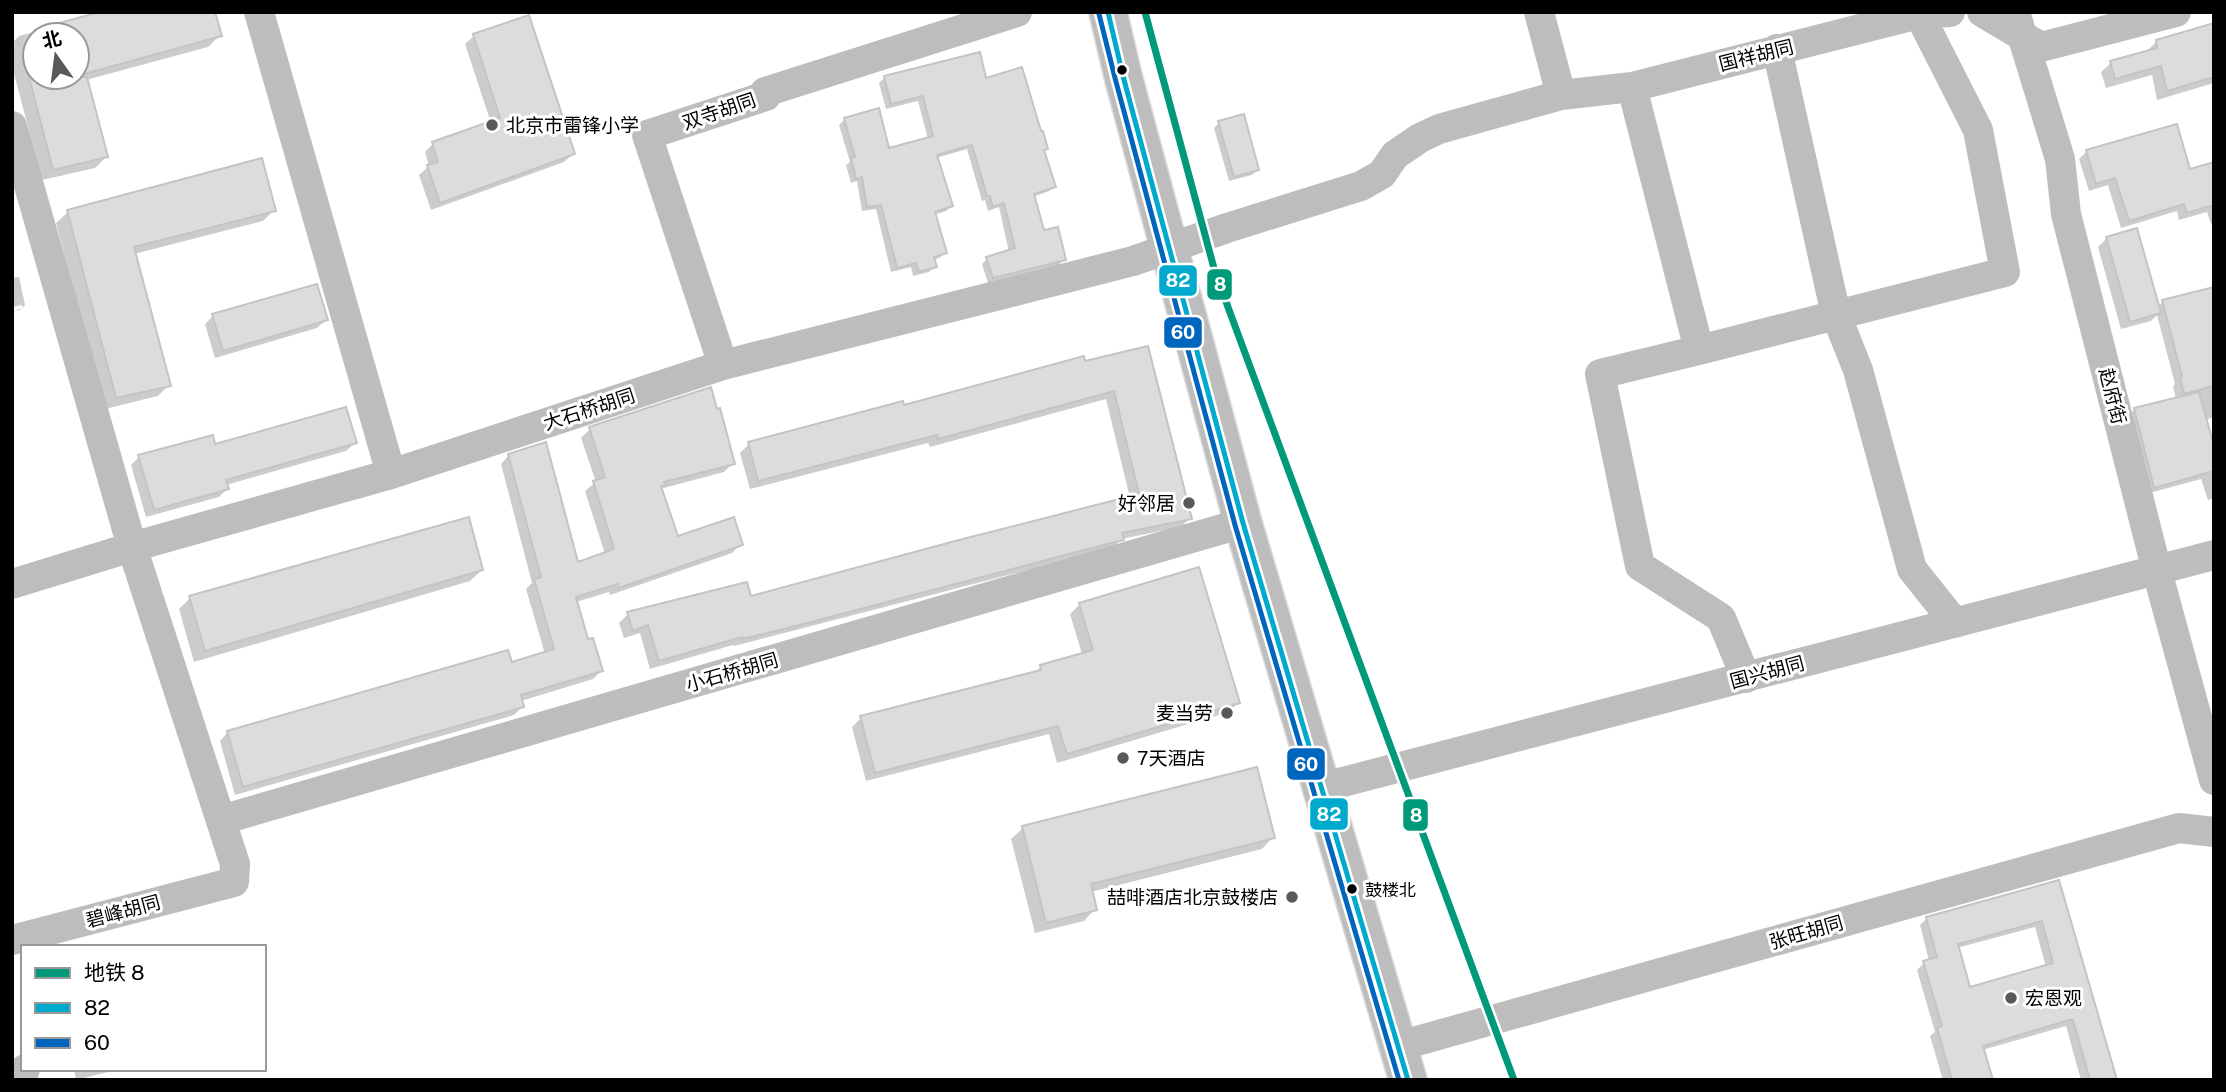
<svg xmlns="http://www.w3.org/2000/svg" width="2226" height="1092" viewBox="0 0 2226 1092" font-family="'Public Sans','Noto Sans SC',sans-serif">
	<rect width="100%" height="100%" fill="#fff"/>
	<!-- shadow -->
	<path fill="#0003" fill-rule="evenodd" d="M106 12 220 35 208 47 86 80 106 157 95 168 42 180 12 66V43L19 36ZM35 35H77V77H35Z
		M2214 25V83L2157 100 2152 75 2106 88 2101 72 2111 63 2147 51 2157 41Z
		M474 36 573 154 564 162 431 210 419 175 429 166 425 152 433 144 491 123 465 44Z
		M885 77 985 80 1046 148 1043 151 1054 186 1049 191 1033 197 1043 233 1064 259 1059 265 988 283 982 264 987 259 1009 252 999 207 988 211 985 200 982 201 967 149 936 158 951 206 946 211 934 215 945 253 939 258 933 260 935 266 929 272 913 276 911 267 891 272 876 209 862 211 857 181 851 183 846 165 850 162 839 125 845 119 888 150 928 139 918 101 886 109 879 83Z
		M1219 123 1258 169 1252 175 1229 181 1214 128Z
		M2087 151 2188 171 2214 164V223L2211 224 2207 212 2179 220 2177 211 2121 228 2108 185 2089 191 2079 159Z
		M274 210 263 221 134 254 169 385 158 396 105 409 56 223 68 212Z
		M2107 238 2158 307 2163 302 2214 288V417L2205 420 2214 453V498L2208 500 2201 479 2146 494 2127 417 2134 410 2176 399 2173 386 2175 384 2157 315 2151 321 2121 329 2098 247Z
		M19 277 25 305 20 310 12 312 22 308V305L12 307V278Z
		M213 316 326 320 317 328 215 358 205 324Z
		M1147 348 1190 518 1181 527 1121 539 1113 548 1097 552 734 646 733 645 650 669 640 633 624 638 619 623 628 614 749 598 1130 498 1106 399 930 447 928 443 750 489 740 453 749 444Z
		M590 429 733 463 724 472 660 489 677 539 741 544 732 553 610 595 609 592 576 602 587 641 601 671 593 679 521 701 522 707 514 715 235 795 220 741 228 732 510 664 545 654 526 589 532 583 501 464 509 455 577 564 605 554 585 491 596 482 581 438Z
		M355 443 346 451 226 485 227 489 219 497 146 517 131 465 139 457 214 446Z
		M482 570 470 581 194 662 179 609 190 598Z
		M1080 604 1238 702 1229 712 1057 763 1049 734 866 781 852 727 861 718 1034 673 1041 667 1082 654 1070 614Z
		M1023 828 1273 837 1262 849 1091 892 1095 909 1084 921 1035 933 1011 839Z
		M2058 882 2115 1080H2081L2066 1026 1982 1050 1991 1080H1943L1930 1036 1935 1032 1917 970 1924 963 1929 961 1920 925 1927 918ZM2035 927 2046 967 1969 989 1957 948Z
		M74 1069H120L76 1080Z"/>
	<!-- building -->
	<path fill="#dcdcdc" stroke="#c4c4c4" stroke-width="2" fill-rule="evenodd" d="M99 12H215L222 36 77 76V35H38V29Z
		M529 15 575 154 440 203 427 165 438 162 432 142 500 118 473 34Z
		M2214 23V77L2167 91 2161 66 2115 79 2110 61 2157 48 2156 40Z
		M980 52 986 78 1022 67 1041 131H1043L1048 149 1044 150 1056 187 1034 194 1044 230 1058 227 1066 260 993 278 986 257 1015 248 1004 203 993 207 990 196H987L972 145 937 155 953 206 935 212 947 253 934 257 937 267 919 272 916 263 897 268 881 205 867 207 862 177 856 179 851 158 855 157 844 118 879 108 889 148 933 136 923 96 891 104 884 76Z
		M29 77H87L108 157 53 170Z
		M1244 114 1259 170 1234 177 1218 121Z
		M2177 124 2190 169 2214 162V205L2187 213 2184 204 2129 221 2115 178 2096 184 2086 150Z
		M262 158 276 211 134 247 171 386 116 398 67 210Z
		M2137 228 2161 313 2130 322 2106 237Z
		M317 284 328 320 223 351 212 314Z
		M2214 287V386L2184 394 2180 377 2182 376 2162 300Z
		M1148 346 1192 519 1122 533 1124 540 1107 544 792 627 742 639V637L659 661 648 625 633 631 627 612 747 582 751 596 959 540 1139 494 1114 391 938 439 937 435 758 481 748 442 903 401 904 405 1084 356 1085 361Z
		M711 387 717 409 720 408 735 464 664 482 665 485 661 486 678 536 734 517 743 545 619 588 618 584 576 597 588 639 593 638 603 671 521 695 524 707 243 787 227 731 508 650 512 662 554 649 534 579 541 577 508 454 546 442 578 562 614 549 593 481 605 477 589 427Z
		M2199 392 2214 446V471L2154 488 2134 408Z
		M346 407 357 443 226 480 229 489 154 510 138 455 213 435 215 444Z
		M469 517 483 570 205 651 189 596Z
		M1199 567 1240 703 1067 754 1058 726 875 773 860 716 1041 670 1040 665 1093 650 1079 603Z
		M1257 767 1275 838 1091 884 1097 910 1046 923 1022 826Z
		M2059 880 2117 1080H2090L2073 1020H2069L1983 1046 1993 1080H1952L1937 1028 1942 1026 1923 961 1937 957 1926 917ZM2042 921 2053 963 1970 987 1958 944Z"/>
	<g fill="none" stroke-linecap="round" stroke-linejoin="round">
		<defs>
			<path id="major" d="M1108 12 1123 76 1243 523 1408 1080"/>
		</defs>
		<!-- major casing -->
		<use href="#major" stroke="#dbdbdb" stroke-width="40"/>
		<!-- minor -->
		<path stroke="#bdbdbd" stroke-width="30" d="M259 12 391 474
			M1539 12 1561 95
			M1982 12 2041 47 2176 12
			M2015 12 2060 159 2066 214 2157 571 2214 780
			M1777 49 1836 315 1858 370 1912 569 1955 623
			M1632 87 1699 350 1600 374 1640 566 1721 618 1746 678
			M12 126 132 547 235 864 234 882 12 940
			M1699 350 2005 272 1978 130 1919 14
			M723 365 647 135 766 96 765 92 1017 12
			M12 584 132 547 391 474 723 365 1133 261 1227 228 1361 186 1382 174 1395 155 1420 138 1439 129 1561 95 1632 87 1919 14 1950 12
			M1320 788 2214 555
			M221 820 1243 523
			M1399 1046 2179 828 2214 832
			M22 1080 25 1069"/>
		<!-- major -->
		<use href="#major" stroke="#bdbdbd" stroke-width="37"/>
		<defs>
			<path id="bus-1" d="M1108 12 1123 76 1243 523 1408 1080"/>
			<path id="bus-2" d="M1099 14 1115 78 1235 525 1399 1080"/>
		</defs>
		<!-- bus-1 casing -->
		<use href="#bus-1" stroke="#fff" stroke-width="10"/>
		<!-- bus-2 casing -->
		<use href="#bus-2" stroke="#fff" stroke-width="10"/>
		<!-- bus-1 -->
		<use href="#bus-1" stroke="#00a9ce" stroke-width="5"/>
		<!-- bus-2 -->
		<use href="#bus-2" stroke="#0065bd" stroke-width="5"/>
		<defs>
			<path id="metro-1" d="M1145 12 1215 272 1514 1080"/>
		</defs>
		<!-- metro-1 casing -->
		<use href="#metro-1" stroke="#fff" stroke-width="12"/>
		<!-- metro-1 -->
		<use href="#metro-1" stroke="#00997a" stroke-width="7"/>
	</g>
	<!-- markers -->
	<g fill="#000" stroke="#fff" stroke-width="2.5">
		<circle cx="1122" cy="70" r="6"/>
		<circle cx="1352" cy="889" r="6"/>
	</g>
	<g fill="#595959" stroke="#fff" stroke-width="2.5">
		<circle cx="492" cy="125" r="7"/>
		<circle cx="1189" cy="503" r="7"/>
		<circle cx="1227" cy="713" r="7"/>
		<circle cx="1123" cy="758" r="7"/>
		<circle cx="1292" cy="897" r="7"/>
		<circle cx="2011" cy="998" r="7"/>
	</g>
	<g text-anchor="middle" stroke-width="6" stroke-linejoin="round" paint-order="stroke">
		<!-- bus labels -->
		<g font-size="17" fill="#000" stroke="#fff" text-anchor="start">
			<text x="1365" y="896">鼓楼北</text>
		</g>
		<!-- street labels -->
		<g font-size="19" fill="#000" stroke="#fff">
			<text transform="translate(1756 55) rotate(-14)" y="7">国祥胡同</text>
			<text transform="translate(719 111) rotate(-19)" y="7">双寺胡同</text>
			<text transform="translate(2113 396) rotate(76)" y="7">赵府街</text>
			<text transform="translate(589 409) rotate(-18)" y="7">大石桥胡同</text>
			<text transform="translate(732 672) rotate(-16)" y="7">小石桥胡同</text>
			<text transform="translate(1767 672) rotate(-15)" y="7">国兴胡同</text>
			<text transform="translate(123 911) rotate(-15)" y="7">碧峰胡同</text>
			<text transform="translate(1806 932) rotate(-16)" y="7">张旺胡同</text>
		</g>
		<!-- poi labels -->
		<g font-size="19" fill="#000" stroke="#fff" text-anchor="start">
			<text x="506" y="132">北京市雷锋小学</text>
			<text x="1175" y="510" text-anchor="end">好邻居</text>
			<text x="1213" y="720" text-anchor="end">麦当劳</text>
			<text x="1137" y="765">7天酒店</text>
			<text x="1278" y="904" text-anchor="end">喆啡酒店北京鼓楼店</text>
			<text x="2025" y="1005">宏恩观</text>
		</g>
	</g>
	<g stroke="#fff" stroke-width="2.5">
		<rect x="1158" y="264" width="40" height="33" rx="7" fill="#00a9ce"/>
		<rect x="1206" y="268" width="27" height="33" rx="7" fill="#00997a"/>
		<rect x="1163" y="316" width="40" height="33" rx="7" fill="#0065bd"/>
		<rect x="1286" y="747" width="40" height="34" rx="7" fill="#0065bd"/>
		<rect x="1309" y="797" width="40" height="34" rx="7" fill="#00a9ce"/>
		<rect x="1402" y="798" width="27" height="34" rx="7" fill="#00997a"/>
	</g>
	<g font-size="19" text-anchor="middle" font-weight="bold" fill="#fff">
		<text x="1178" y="287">82</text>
		<text x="1220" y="291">8</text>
		<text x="1183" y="339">60</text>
		<text x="1306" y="771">60</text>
		<text x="1329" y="821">82</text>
		<text x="1416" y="822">8</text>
	</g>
	<!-- border -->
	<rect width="2226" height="1092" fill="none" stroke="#000000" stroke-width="28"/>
	<!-- legend -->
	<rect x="21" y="945" width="245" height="126" fill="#ffffff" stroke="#999999" stroke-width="2"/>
	<rect x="35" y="968" width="35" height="10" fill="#00997a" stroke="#999999" stroke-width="2"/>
	<text x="84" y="980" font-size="21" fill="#000000">地铁 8</text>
	<rect x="35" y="1003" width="35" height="10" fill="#00a9ce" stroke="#999999" stroke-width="2"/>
	<text x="84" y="1015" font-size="21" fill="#000000">82</text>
	<rect x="35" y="1038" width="35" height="10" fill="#0065bd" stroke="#999999" stroke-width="2"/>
	<text x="84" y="1050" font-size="21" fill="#000000">60</text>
	<!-- north arrow -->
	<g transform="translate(56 56) rotate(346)"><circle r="33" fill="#ffffff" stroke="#999999" stroke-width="2"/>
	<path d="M0-5L12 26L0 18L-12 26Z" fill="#595959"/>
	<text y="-10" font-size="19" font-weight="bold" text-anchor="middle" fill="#000000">北</text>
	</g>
</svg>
